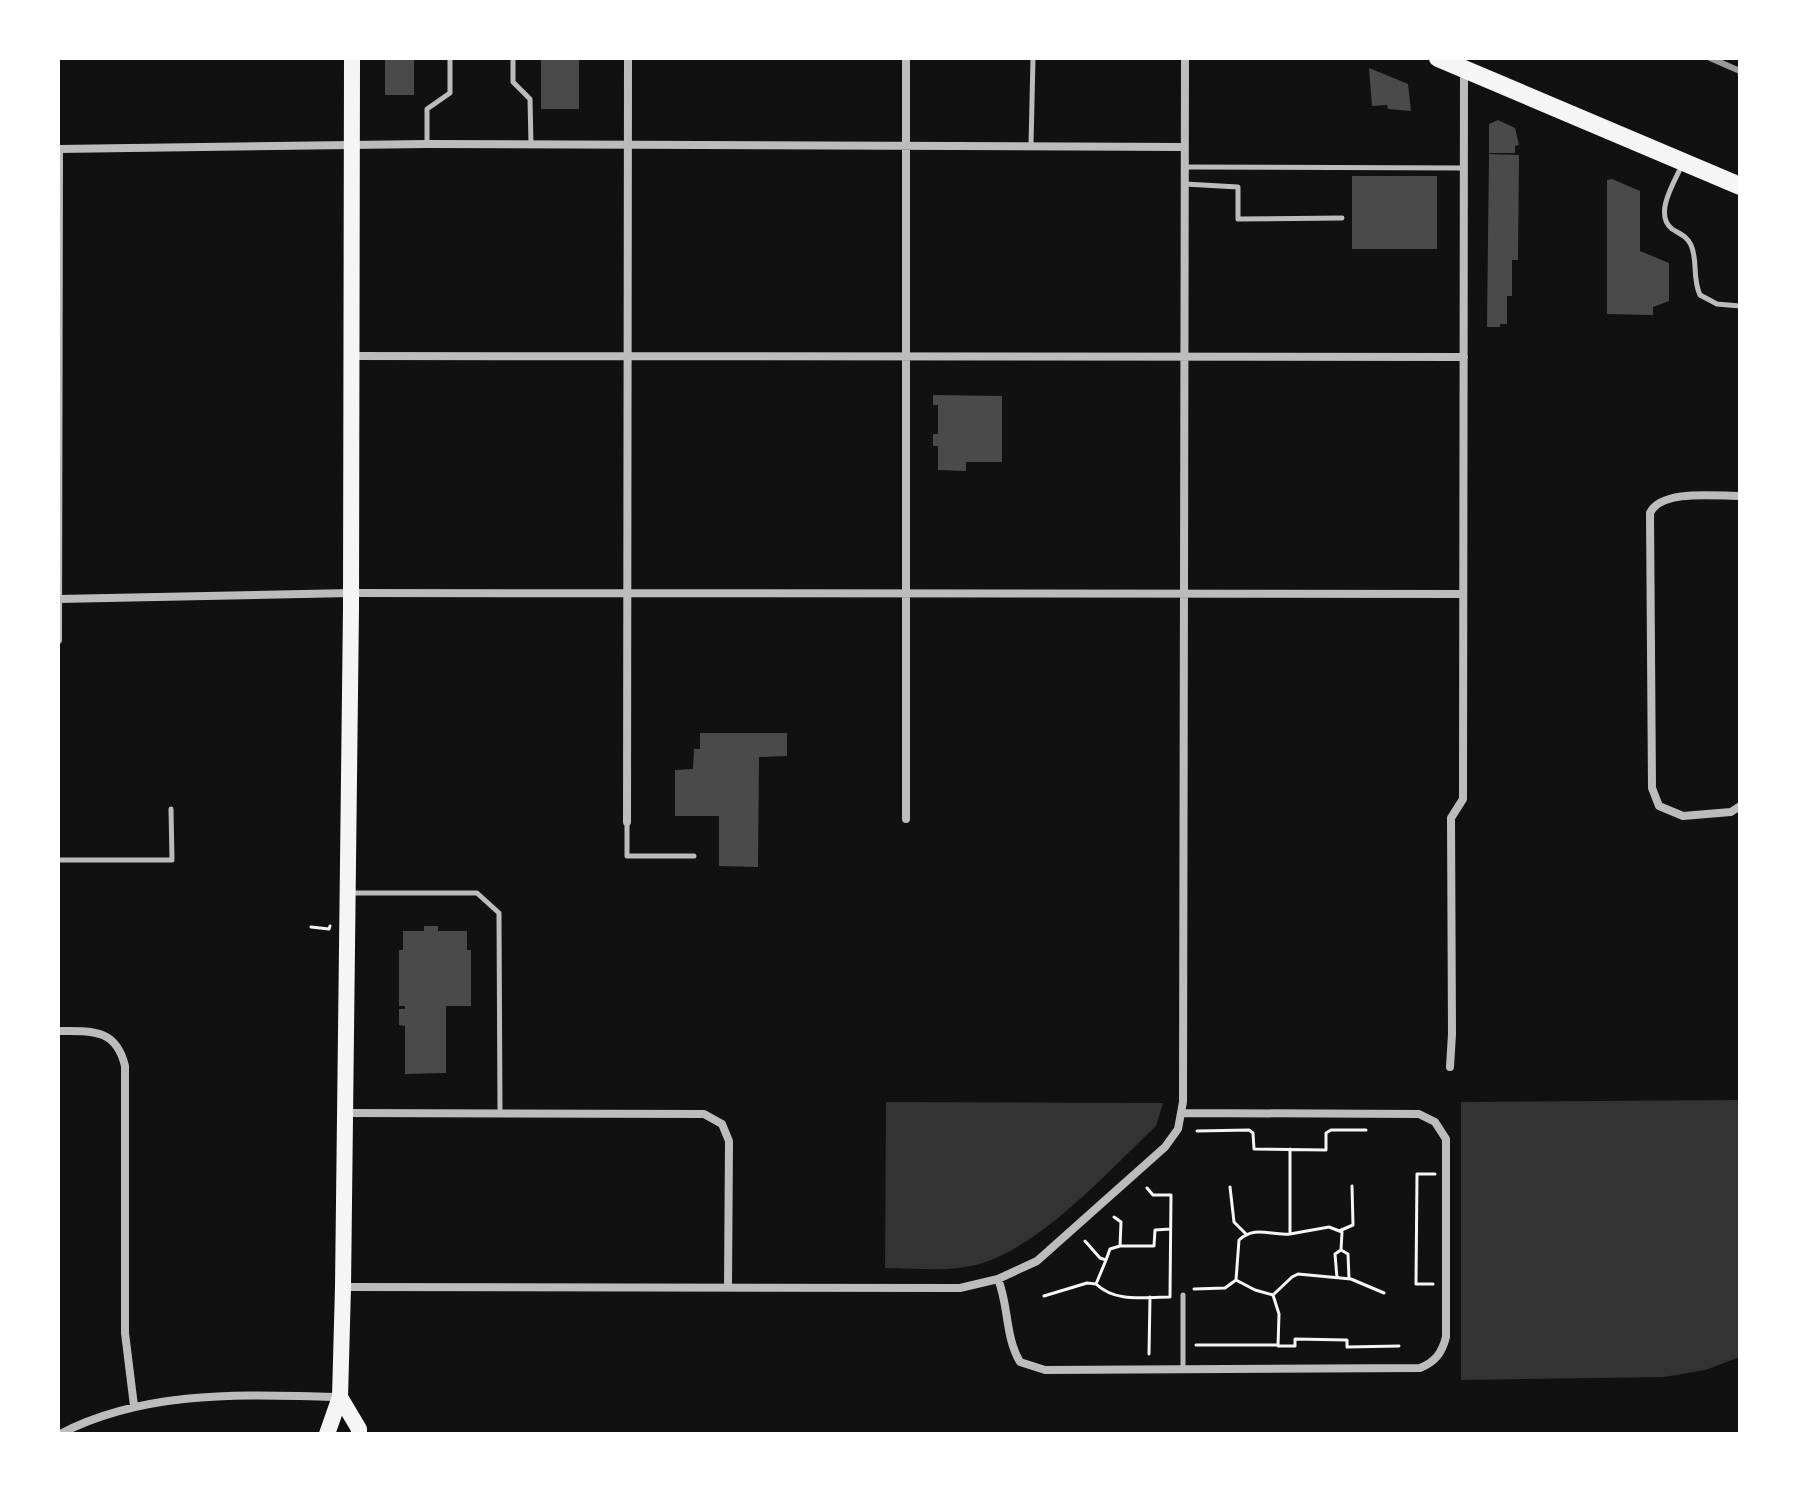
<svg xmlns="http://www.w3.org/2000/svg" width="1798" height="1492" viewBox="0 0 1798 1492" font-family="Poppins,sans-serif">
	<rect width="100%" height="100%" fill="#111"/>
	<!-- water -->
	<path fill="#333" d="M1740 1100V1357L1705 1370 1664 1377 1461 1380V1102Z
		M886 1102 1163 1103 1156 1126C1107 1172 1037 1252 971 1266 944 1272 913 1268 885 1268Z"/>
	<!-- building -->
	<path fill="#4a4a4a" d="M385 58H414V95H385Z
		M541 58H579V109H541Z
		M1369 68 1408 84 1411 111 1388 109 1387 105 1372 106Z
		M1498 120 1515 128 1519 145 1515 146V153H1489V124Z
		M1489 154 1519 155 1518 260H1512V296H1507V324H1500V327H1487Z
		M1352 176H1437V249H1352Z
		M1612 179 1640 191V251L1669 263V301L1653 307V315L1607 314V180Z
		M933 395 1002 396V462H966V471L938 470V446H933V434H938V405H933Z
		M700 733H787V756L759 757 758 867 719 866V816H675V770L693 769 694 749H700Z
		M424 926H438V931H467V950H471V1006H446V1073L405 1074V1026L399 1025V1009H405V1006H399V950H403V931H424Z"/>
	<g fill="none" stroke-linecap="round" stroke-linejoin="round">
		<!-- path -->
		<path stroke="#f5f5f5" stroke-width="3" d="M311 927 329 929 330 926
			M1197 1131 1249 1130 1253 1133 1254 1149 1326 1150V1133L1331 1130H1366
			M1230 1187 1234 1222 1246 1234
			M1339 1231 1353 1225 1352 1186
			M1290 1234 1329 1227 1342 1232 1341 1250
			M1085 1241 1100 1258 1106 1260 1096 1284C1116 1303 1144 1297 1170 1297L1171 1195H1153L1147 1188
			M1120 1246H1154L1155 1230 1170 1229
			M1106 1260 1110 1249 1120 1246 1121 1222 1114 1217
			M1337 1278 1335 1254 1341 1250 1348 1254 1349 1279
			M1236 1280 1255 1290 1273 1295 1292 1277 1298 1274 1351 1279 1384 1293
			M1433 1284H1416L1417 1174H1435
			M1194 1289 1225 1288 1236 1280 1239 1240C1255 1225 1271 1236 1290 1234V1149
			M1273 1295 1279 1314 1278 1346H1295V1339L1347 1340V1347L1399 1346
			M1044 1296 1087 1283 1096 1284
			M1196 1345H1276
			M1149 1354 1150 1297"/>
		<!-- service -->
		<path stroke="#bcbcbc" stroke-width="5" d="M513 58V82L530 99 531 144
			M427 143V109L450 93V58
			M1031 145 1033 58
			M1682 165C1675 181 1653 214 1672 229 1680 234 1687 236 1691 245 1698 260 1692 278 1700 295L1717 304 1740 306
			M1185 167 1463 168
			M1185 184 1238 187V219L1342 218
			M627 822V856H694
			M58 860H172L171 809
			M350 893H477L499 913 500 1113
			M1183 1295V1369"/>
		<!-- minor -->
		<path stroke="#bcbcbc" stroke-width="8" d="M58 149 427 144 1184 147
			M351 356 1464 357
			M1740 496C1716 496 1661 489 1650 513L1652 788 1659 806 1683 816 1731 812 1740 806
			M58 599 351 593 1462 594
			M58 640 59 149
			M906 819V58
			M627 822 628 58
			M58 1031C91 1031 116 1028 125 1066V1333L134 1406
			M1450 1067 1452 1034 1451 818 1463 799 1464 71
			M345 1113 704 1114 722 1124 729 1141 728 1286
			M998 1279C1009 1306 1005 1337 1020 1362L1045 1370 1420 1368C1435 1362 1442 1353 1446 1337V1139L1435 1122 1419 1114 1182 1113
			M343 1287 960 1288 998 1279 1037 1261 1165 1147 1178 1129 1183 1102 1185 58
			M60 1434C147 1389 244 1395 339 1397"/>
		<!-- secondary -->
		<path stroke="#f5f5f5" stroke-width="16" d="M340 1397 359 1429V1434
			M327 1434 340 1397 343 1287 351 608 352 58"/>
		<!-- primary -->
		<path stroke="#f5f5f5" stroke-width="18" d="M1438 58 1740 186"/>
		<!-- rail -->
		<path stroke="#9a9a9a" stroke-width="6" d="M1710 58 1740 71"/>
	</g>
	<!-- border -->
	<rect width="1798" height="1492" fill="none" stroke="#ffffff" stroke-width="120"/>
</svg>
